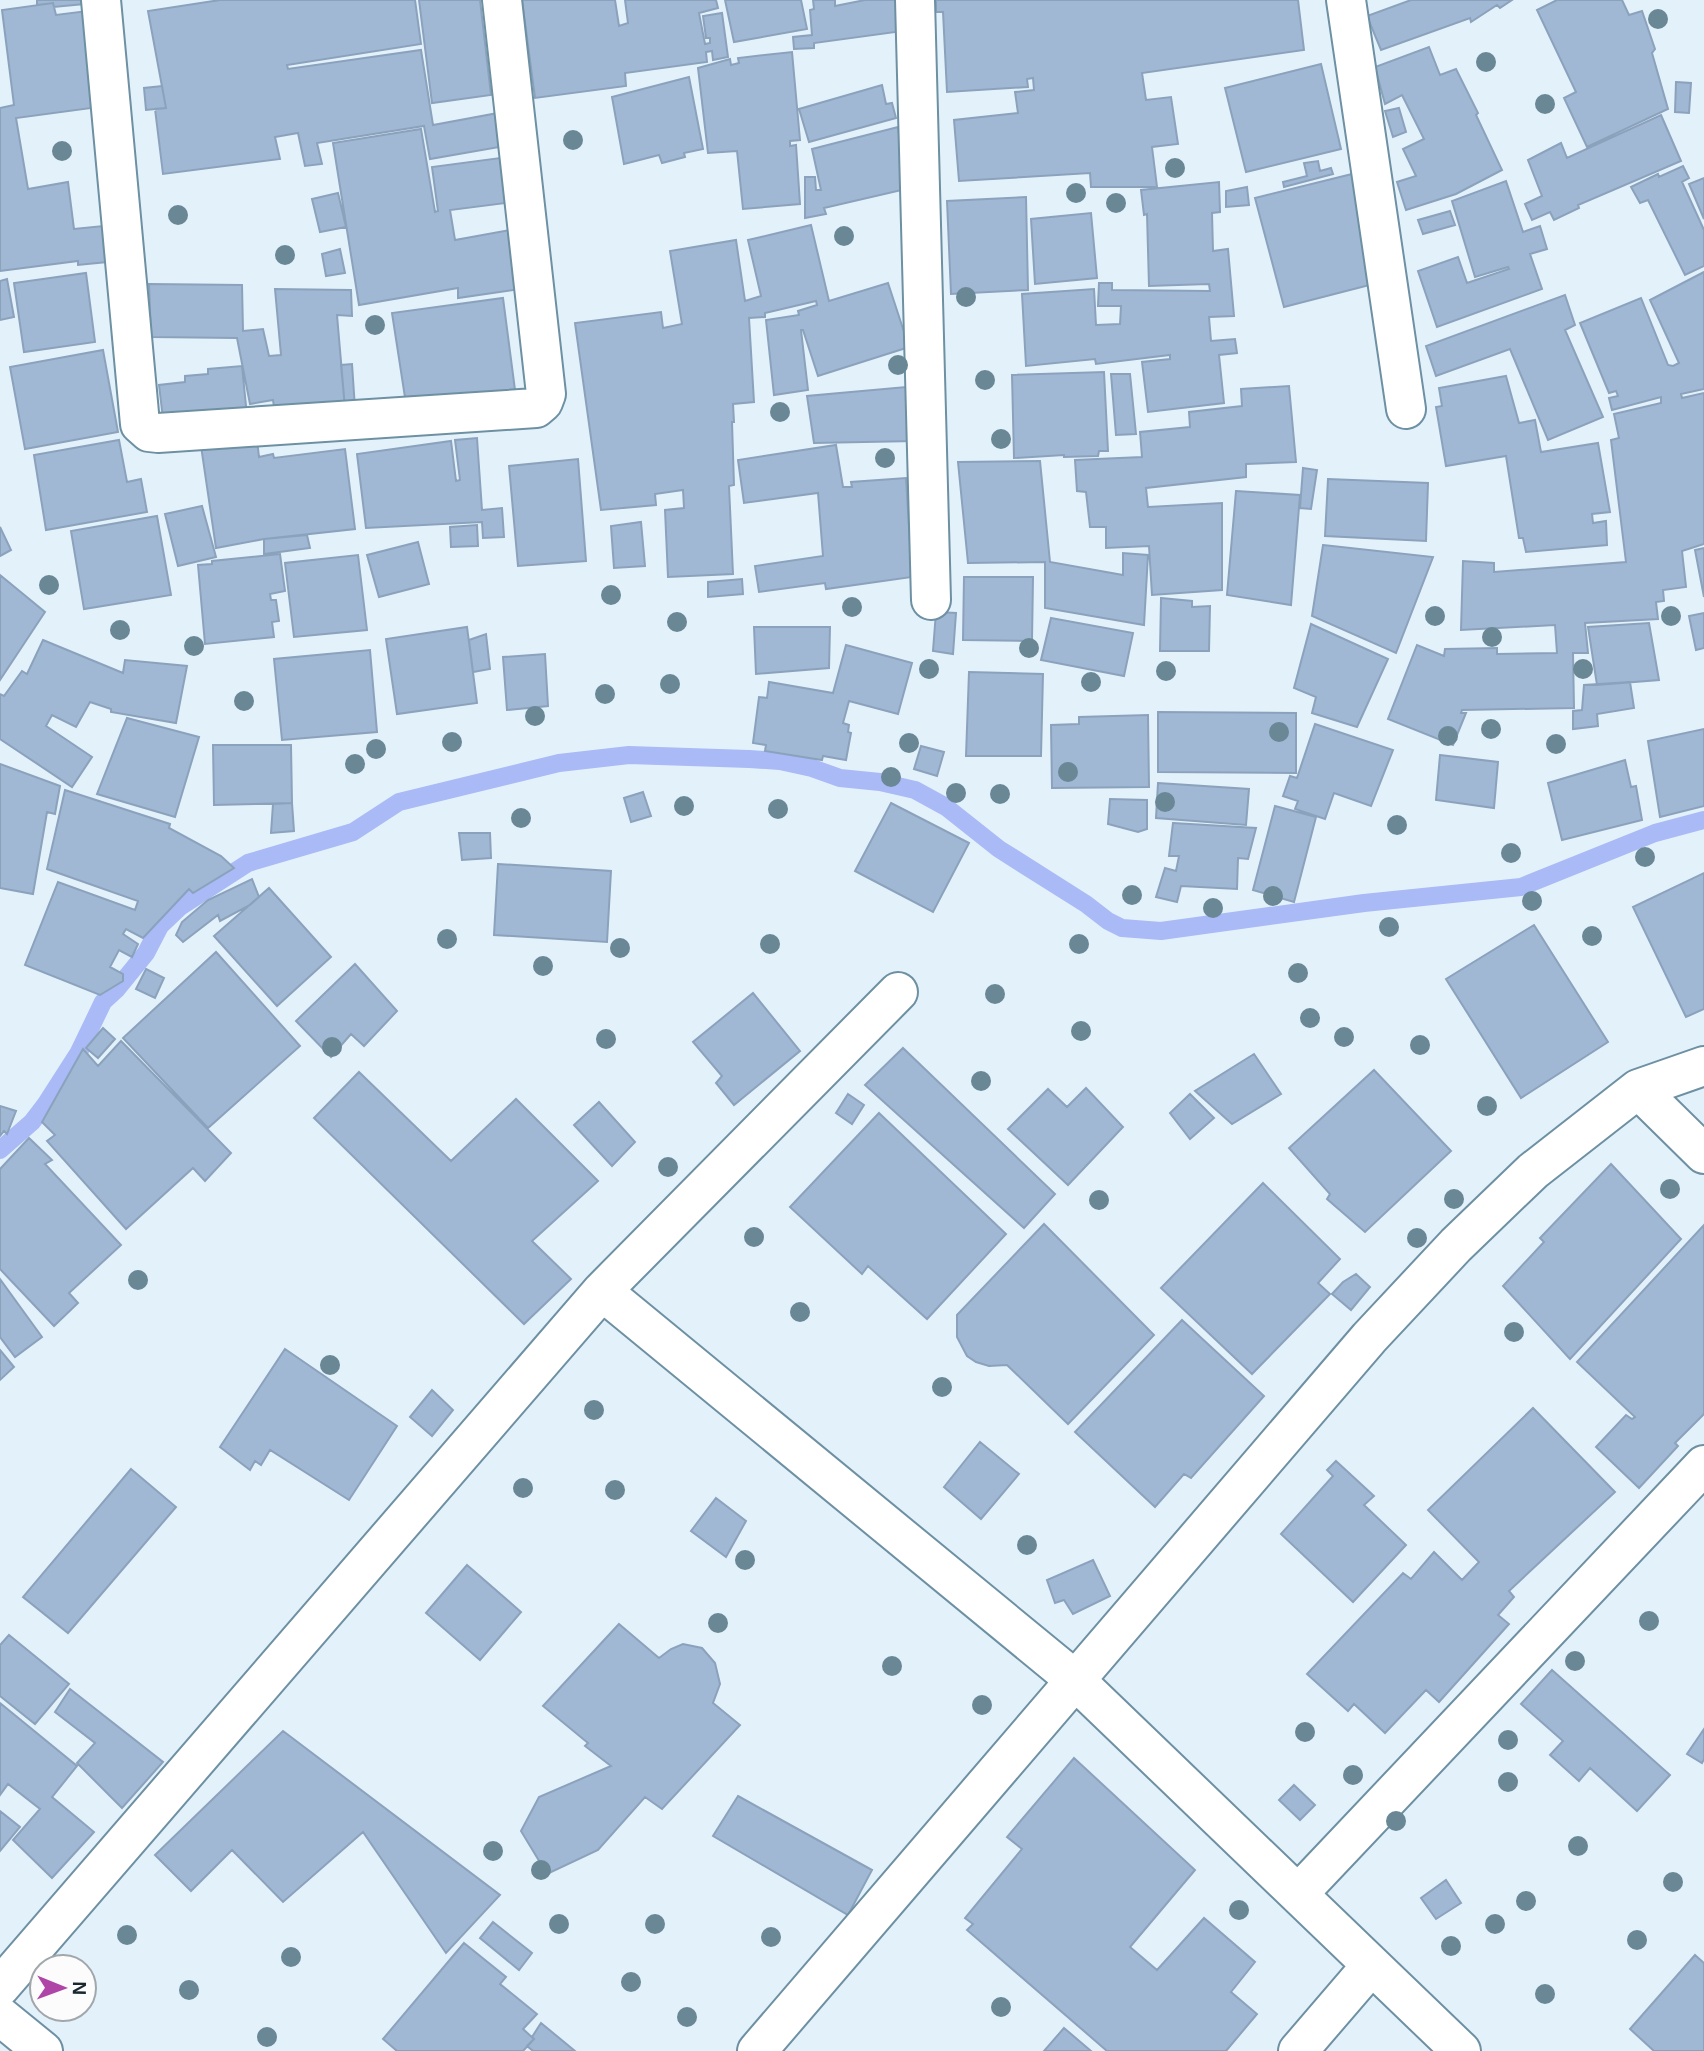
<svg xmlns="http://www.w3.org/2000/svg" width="1704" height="2051" viewBox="0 0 1704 2051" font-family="Arial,sans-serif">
	<rect width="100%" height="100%" fill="#e3f2fa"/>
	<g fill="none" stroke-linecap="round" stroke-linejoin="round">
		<!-- stream -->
		<path stroke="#a9baf6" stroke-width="18" d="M0 1150 32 1122 45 1105 79 1052 103 1002 116 990 146 953 160 926 180 907 248 863 353 832 399 802 559 763 629 755 749 759 780 761 812 768 840 778 880 782 915 790 946 807 999 849 1086 904 1108 921 1122 928 1161 931 1364 903 1521 887 1655 833 1704 820"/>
	</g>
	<!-- building -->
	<path fill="#a0b8d4" stroke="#8ba2bd" stroke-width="2" d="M37 0H84V4L54 7 53 3 37 5Z
		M220 0H415L421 44 287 65 288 69 421 50 433 125 498 113 505 146 430 159 424 126 317 143 322 164 305 166 298 133 275 137 280 159 163 174 155 109 166 108 148 11Z
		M419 0H480L491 95 432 103Z
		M522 0H615L619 26 628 23 625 0H716L718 8 699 13 705 44 710 43V38H706L703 16 722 13 728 57 713 60 712 51 706 52 707 62 625 73 626 86 535 98Z
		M725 0H801L807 29 734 42Z
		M813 0H835V6L865 0H898L903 31 814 43V48L794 49 793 37 812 35 810 10 814 9Z
		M936 0H1298L1304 50 1142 73 1146 100 1171 97 1178 144 1152 147 1157 187H1091L1090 173 959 181 954 120 1018 113 1015 92 1034 90 1033 78 1027 79 1028 87 947 92 943 12H936Z
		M1411 0H1512L1500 8 1497 5 1471 22 1470 18 1381 50 1367 16Z
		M1557 0H1622L1629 15 1642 11 1655 49 1652 53 1668 109 1587 147 1564 98 1576 92 1537 10Z
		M53 3 56 15 87 11 99 107 16 118 28 189 68 182 74 229 103 226 107 262 78 265V261L0 271V108L14 105 2 10Z
		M1429 47 1440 75 1456 69 1478 113 1476 115 1502 170 1456 194 1406 210 1397 182 1416 176 1403 149 1424 139 1402 95 1385 104 1375 67Z
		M792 52 800 140 790 141V146L796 145 800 204 743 209 737 151 708 153 698 68 730 59 731 65 739 63 738 58Z
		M1321 64 1341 149 1246 172 1225 88Z
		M689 77 703 149 684 153 685 157 662 163 659 155 624 164 612 97Z
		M1676 82 1691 83 1689 113 1675 112Z
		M882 85 886 104 892 103 896 118 809 142 799 109Z
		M162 86 166 108 146 110 144 88Z
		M1399 108 1406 132 1393 137 1385 111Z
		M1661 115 1681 161 1578 205 1579 208 1554 220 1550 212 1532 220 1525 204 1542 196 1528 160 1561 143 1567 158Z
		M898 127 906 189 824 208 826 214 805 218V177H815L816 190H821L812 149Z
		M421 129 435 212 438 211 432 167 500 158 506 203 450 210 455 240 516 229 521 289 458 298V288L359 305 333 143Z
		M1318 161 1320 171 1331 168 1333 174 1284 187 1283 182 1307 176 1304 163Z
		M1683 166 1689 178 1682 182 1704 230V266L1685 275 1648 200 1640 203 1631 187 1658 174 1659 177Z
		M1352 174 1381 282 1284 307 1255 198Z
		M1704 178V219L1689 184Z
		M1506 181 1523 232 1540 226 1547 249 1530 254 1542 289 1437 327 1418 271 1458 257 1467 283 1509 269 1508 267 1475 277 1452 201Z
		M1219 182 1220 212 1212 213 1213 251 1228 249 1234 316 1209 317 1211 341 1235 339 1237 353 1219 355 1224 403 1148 412 1142 362 1170 359V355L1096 364 1095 359 1026 366 1022 294 1094 289 1096 325 1120 324 1121 306H1098L1099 283H1112V290L1210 291 1209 284 1149 286 1147 214 1144 215 1141 190Z
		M1247 187 1249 205 1226 207V191Z
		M338 193 346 227 320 232 312 199Z
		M1026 197 1028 290 951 294 947 201Z
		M1450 211 1455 225 1423 234 1418 220Z
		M1091 213 1097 278 1035 284 1031 219Z
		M811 225 829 301 888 283 909 347 818 376 803 330H801L808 390 774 395 766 320 799 315 798 311 817 305 816 301 765 313V317L749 318 754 402 733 404 734 422H732L734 485 729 486 733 574 668 577 665 510 684 508 683 490 655 494 656 505 601 510 575 323 661 312 663 328 682 324 670 251 736 240 745 301 761 296 748 240Z
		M340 249 345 273 326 276 322 254Z
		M1704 272V389L1681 394 1682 398 1704 393V544L1682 551 1686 587 1663 590 1664 601 1656 602 1658 619 1585 623 1588 653H1573L1574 708 1462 710 1461 713H1466L1453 745 1388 719 1417 645 1444 656 1445 649 1497 648V654L1557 653 1555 625 1461 630 1463 561 1494 563V572L1626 562 1611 440 1619 438 1614 414 1661 403V397L1612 410 1609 398 1618 396 1616 391 1609 393 1580 323 1641 298 1668 365 1673 366 1679 363 1650 300Z
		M86 273 95 342 24 352 14 283Z
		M7 279 14 317 0 320V281Z
		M149 284 242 285 243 331 263 329 269 356 281 355 275 289 351 290 352 316 337 315 345 408 275 413 273 400 250 404 237 338 151 337Z
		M1565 295 1575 325 1565 330 1603 417 1548 440 1510 349 1436 376 1426 346Z
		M503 298 515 390 406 404 392 313Z
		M103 350 118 432 25 449 10 367Z
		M352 364 355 408H345L341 365Z
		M242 366 247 416 164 427 159 385 185 382V376L208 374V369Z
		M1104 372 1108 451H1099L1098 456 1064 457V455L1014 458 1012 375Z
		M1111 374H1130L1136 434 1116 435Z
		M1506 376 1519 423 1535 420 1541 452 1598 443 1610 512 1592 514 1593 523 1606 521 1607 545 1526 552 1523 538H1519L1506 456 1446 466 1436 407 1442 406 1439 388Z
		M917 386 915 441 814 443 807 396Z
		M1289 386 1296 462 1246 464V477L1146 488 1148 507 1222 503V590L1152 595 1149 546 1106 548V527H1090L1086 492 1077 491 1075 460 1142 457 1140 432 1190 427 1189 412 1242 406 1241 389Z
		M256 431 259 457 273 454 274 458 345 449 355 529 264 539 216 548 201 446Z
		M477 438 482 510 502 508 504 537 483 538 482 522 366 528 357 454 451 441 456 481 460 480 455 440Z
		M119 440 127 482 141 479 147 512 46 530 34 455Z
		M836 445 843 487H852L851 482 906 478 912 577 826 589 825 583 759 592 755 566 823 556 818 493 744 503 738 460Z
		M578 459 586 561 518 566 509 466Z
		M1040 461 1050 562 1123 575V553L1148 555 1144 625 1045 608V562L968 563 958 462Z
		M1303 468 1317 470 1311 509 1300 508Z
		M1328 479 1428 483 1426 541 1325 536Z
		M1236 491 1300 495 1291 605 1227 595Z
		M202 506 216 557 178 566 165 514Z
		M157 516 171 595 84 609 71 531Z
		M641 522 645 566 614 568 611 526Z
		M477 525 478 546 451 547 450 527Z
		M0 527 11 550 0 556Z
		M307 535 310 548 264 554V539Z
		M418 542 429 584 379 597 367 555Z
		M1323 545 1433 557 1396 653 1312 616Z
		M1704 548V597L1695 550Z
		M280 554 285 591 270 594 271 600H276L279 621 272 622 274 637 205 644 198 565 212 564V561Z
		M358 555 367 630 294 637 285 563Z
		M0 575 45 612 0 680Z
		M964 577H1033L1032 641 963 640Z
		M742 579 743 594 708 597V582Z
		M1161 598 1192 601V607L1210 606 1209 651H1160Z
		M936 612 956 613 953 654 933 651Z
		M1704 613V648L1696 650 1689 616Z
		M1051 618 1133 633 1124 676 1041 660Z
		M1649 623 1659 680 1597 685 1588 627Z
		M1311 624 1388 659 1357 727 1312 713 1316 697 1294 688Z
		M467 627 477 703 397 714 386 639Z
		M754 627H830L829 668 756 674Z
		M486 634 490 669 473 672 469 640Z
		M43 640 123 673 125 660 187 666 176 723 111 712V709L90 702 76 727 52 715 46 726 92 757 72 787 0 739V694L4 696 22 671 27 674Z
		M846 645 912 663 898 714 849 701 843 723 849 725 848 732 851 733 846 760 823 756 822 760 765 751 766 745 753 743 759 697 767 698 769 682 833 693Z
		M370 650 377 732 282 740 274 659Z
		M545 654 548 706 507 710 503 657Z
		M969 672 1043 674 1041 756H966Z
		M1630 682 1634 708 1597 714 1598 726 1573 729V711L1582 710 1584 685Z
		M1158 712 1296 713V773L1158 772Z
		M1148 715 1149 787 1052 788 1051 725 1079 724V717Z
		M127 718 199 737 175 817 97 794Z
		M1315 724 1393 750 1371 806 1334 793 1325 819 1295 809 1298 801 1283 796 1290 776 1297 778Z
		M1704 729V806L1660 817 1648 741Z
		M213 745H291L292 803 214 805Z
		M921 746 944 752 937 776 914 769Z
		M1440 755 1498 762 1494 808 1436 800Z
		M1625 760 1631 787 1636 786 1642 820 1562 840 1548 783Z
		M0 764 60 786 55 814 47 812 33 894 0 888Z
		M1158 783 1249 789 1246 825 1156 818Z
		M65 790 170 824 169 828 221 856 234 868 193 893 189 889 143 938 126 929 123 934 138 944 132 957 119 950 110 967 123 974V981L100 995 25 965 58 882 135 910 138 901 47 869Z
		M643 792 651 816 631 822 624 798Z
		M1110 799 1147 800V829L1138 832 1108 824Z
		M292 803 294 831 271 833 273 804Z
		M891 803 969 843 933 912 855 871Z
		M1275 806 1316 817 1294 902 1253 890Z
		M1173 823 1256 828 1248 859 1238 858 1237 889 1181 886 1177 902 1156 897 1165 868 1176 871 1179 856H1169Z
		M459 833H490L491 858 462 860Z
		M498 864 611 871 607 942 494 935Z
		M1704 873V1009L1686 1017 1633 907Z
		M252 879 259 897 250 905 220 921 218 915 183 942 176 935 182 922 208 900Z
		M269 888 331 957 277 1006 214 936Z
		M1534 925 1608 1042 1521 1098 1446 979Z
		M216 952 300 1046 208 1128 123 1038Z
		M355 964 397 1011 364 1046 351 1034 331 1057 296 1021Z
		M146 969 164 978 155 998 136 989Z
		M753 993 800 1051 734 1105 716 1083 722 1076 693 1042Z
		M103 1028 115 1039 98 1058 86 1048Z
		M121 1041 231 1153 205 1181 193 1168 126 1229 47 1141 55 1135 42 1122 83 1049 98 1066Z
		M903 1048 1055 1194 1024 1228 865 1085Z
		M1254 1054 1281 1094 1232 1124 1195 1091Z
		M1374 1070 1451 1151 1365 1232 1327 1199 1330 1194 1289 1148Z
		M359 1072 451 1161 516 1099 598 1181 532 1241 571 1279 524 1324 314 1118Z
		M1086 1088 1123 1127 1068 1185 1008 1129 1048 1089 1067 1107Z
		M848 1094 864 1105 852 1124 836 1113Z
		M1190 1094 1214 1118 1190 1139 1170 1113Z
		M599 1102 635 1142 612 1166 574 1125Z
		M0 1106 16 1111 7 1134 4 1131 0 1136Z
		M879 1113 1006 1234 927 1319 868 1266 862 1274 790 1207Z
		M29 1138 52 1160 45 1164 121 1245 69 1293 78 1303 54 1326 0 1269V1169Z
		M1611 1164 1681 1239 1570 1359 1503 1286 1544 1242 1540 1238Z
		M1263 1183 1340 1259 1318 1283 1330 1294 1252 1374 1161 1288Z
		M1044 1224 1154 1335 1068 1424 1007 1365 989 1366 976 1362 967 1356 957 1337V1315Z
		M1704 1225V1414L1675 1443 1678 1446 1639 1488 1596 1447 1626 1415 1632 1419 1635 1417 1577 1362Z
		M1356 1274 1370 1287 1351 1310 1332 1294 1343 1282Z
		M0 1279 42 1337 15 1357 0 1337Z
		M1182 1320 1264 1396 1191 1478 1184 1474 1155 1507 1075 1432Z
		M285 1349 397 1426 349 1500 270 1450 261 1465 255 1461 250 1470 220 1447Z
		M0 1350 14 1367 0 1380Z
		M432 1390 453 1410 432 1436 410 1417Z
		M1533 1408 1615 1492 1509 1591 1514 1597 1498 1615 1509 1624 1439 1702 1426 1690 1385 1733 1354 1704 1348 1711 1307 1674 1403 1573 1411 1579 1434 1552 1462 1580 1479 1562 1428 1510Z
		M980 1442 1019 1474 981 1519 944 1487Z
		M1336 1461 1374 1496 1364 1505 1406 1545 1353 1602 1281 1534 1333 1476 1327 1470Z
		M131 1469 176 1507 68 1633 23 1597Z
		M716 1498 746 1521 726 1557 691 1531Z
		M1093 1560 1110 1596 1073 1614 1064 1600 1055 1603 1047 1580Z
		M467 1565 521 1612 480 1660 426 1613Z
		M619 1624 659 1658 671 1649 683 1644 702 1648 715 1663 720 1684 713 1703 740 1725 662 1809 645 1797 598 1850 547 1874 521 1831 539 1797 611 1766 585 1746 588 1743 543 1706Z
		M9 1635 69 1684 35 1724 0 1696V1645Z
		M1552 1670 1670 1775 1637 1811 1590 1768 1579 1781 1550 1755 1563 1741 1521 1704Z
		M70 1689 163 1762 122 1808 77 1763 95 1743 55 1712Z
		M0 1703 77 1766 52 1797 94 1832 52 1878 13 1840 40 1809 8 1784 0 1795Z
		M1704 1729V1759L1702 1763 1687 1754Z
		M283 1731 500 1895 446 1953 363 1832 283 1902 232 1850 191 1891 155 1855Z
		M1074 1758 1195 1870 1130 1947 1157 1970 1204 1918 1255 1962 1231 1992 1257 2014 1226 2051H1107L967 1930 973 1924 965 1918 1022 1849 1007 1837Z
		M1294 1785 1315 1805 1300 1820 1279 1800Z
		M738 1796 872 1870 848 1915 713 1836Z
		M0 1811 20 1827 0 1851Z
		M1446 1880 1461 1903 1436 1919 1421 1898Z
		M493 1922 532 1953 519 1970 480 1938Z
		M464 1943 506 1977 500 1984 537 2014 523 2029 534 2039 523 2051H397L383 2039Z
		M1695 1955 1704 1963V2051H1654L1630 2029Z
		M541 2023 575 2051H533L527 2046 534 2039 532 2037Z
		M1064 2028 1091 2051H1044Z"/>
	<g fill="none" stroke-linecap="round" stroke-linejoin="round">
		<defs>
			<path id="minor" d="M101 0 140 424 149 432 158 433 536 408 543 402 546 394 502 0
				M915 0 931 600
				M1346 0 1406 409
				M1638 1089 1704 1154
				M602 1291 898 992
				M1298 1894 1704 1465
				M0 1987 602 1291 1074 1679 1461 2051
				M0 2016 43 2051
				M757 2051 1369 1338 1456 1245 1533 1171 1638 1089 1704 1066
				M1298 2051 1371 1966"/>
		</defs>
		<!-- minor casing -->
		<use href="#minor" stroke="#6e90a3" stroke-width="42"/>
		<!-- minor -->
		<use href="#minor" stroke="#fff" stroke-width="38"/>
	</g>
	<!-- trees -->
	<g fill="#698795">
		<circle cx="1658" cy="19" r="10"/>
		<circle cx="1486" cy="62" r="10"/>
		<circle cx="1545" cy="104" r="10"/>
		<circle cx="573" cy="140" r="10"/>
		<circle cx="62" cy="151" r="10"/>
		<circle cx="1175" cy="168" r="10"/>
		<circle cx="1076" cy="193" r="10"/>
		<circle cx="1116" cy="203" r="10"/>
		<circle cx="178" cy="215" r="10"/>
		<circle cx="844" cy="236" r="10"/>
		<circle cx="285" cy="255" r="10"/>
		<circle cx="966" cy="297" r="10"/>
		<circle cx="375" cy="325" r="10"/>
		<circle cx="898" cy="365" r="10"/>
		<circle cx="985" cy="380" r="10"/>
		<circle cx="780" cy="412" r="10"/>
		<circle cx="1001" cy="439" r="10"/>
		<circle cx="885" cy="458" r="10"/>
		<circle cx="49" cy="585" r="10"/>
		<circle cx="611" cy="595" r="10"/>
		<circle cx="852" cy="607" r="10"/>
		<circle cx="1435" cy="616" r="10"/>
		<circle cx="1671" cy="616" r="10"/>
		<circle cx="677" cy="622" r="10"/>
		<circle cx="120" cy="630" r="10"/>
		<circle cx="1492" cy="637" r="10"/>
		<circle cx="194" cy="646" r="10"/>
		<circle cx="1029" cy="648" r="10"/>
		<circle cx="929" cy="669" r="10"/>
		<circle cx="1583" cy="669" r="10"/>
		<circle cx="1166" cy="671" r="10"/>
		<circle cx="1091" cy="682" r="10"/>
		<circle cx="670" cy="684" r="10"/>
		<circle cx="605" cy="694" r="10"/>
		<circle cx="244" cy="701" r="10"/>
		<circle cx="535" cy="716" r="10"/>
		<circle cx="1491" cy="729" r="10"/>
		<circle cx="1279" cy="732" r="10"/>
		<circle cx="1448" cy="736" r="10"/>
		<circle cx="452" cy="742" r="10"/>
		<circle cx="909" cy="743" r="10"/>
		<circle cx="1556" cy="744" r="10"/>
		<circle cx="376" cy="749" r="10"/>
		<circle cx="355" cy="764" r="10"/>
		<circle cx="1068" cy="772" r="10"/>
		<circle cx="891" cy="777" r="10"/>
		<circle cx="956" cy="793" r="10"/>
		<circle cx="1000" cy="794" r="10"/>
		<circle cx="1165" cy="802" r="10"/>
		<circle cx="684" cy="806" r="10"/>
		<circle cx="778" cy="809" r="10"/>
		<circle cx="521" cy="818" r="10"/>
		<circle cx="1397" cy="825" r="10"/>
		<circle cx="1511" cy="853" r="10"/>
		<circle cx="1645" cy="857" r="10"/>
		<circle cx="1132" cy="895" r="10"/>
		<circle cx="1273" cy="896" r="10"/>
		<circle cx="1532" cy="901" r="10"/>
		<circle cx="1213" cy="908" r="10"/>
		<circle cx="1389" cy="927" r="10"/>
		<circle cx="1592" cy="936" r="10"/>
		<circle cx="447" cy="939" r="10"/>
		<circle cx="770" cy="944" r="10"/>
		<circle cx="1079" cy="944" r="10"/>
		<circle cx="620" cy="948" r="10"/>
		<circle cx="543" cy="966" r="10"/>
		<circle cx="1298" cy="973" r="10"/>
		<circle cx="995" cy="994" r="10"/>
		<circle cx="1310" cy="1018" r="10"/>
		<circle cx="1081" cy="1031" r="10"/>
		<circle cx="1344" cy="1037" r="10"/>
		<circle cx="606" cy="1039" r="10"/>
		<circle cx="1420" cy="1045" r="10"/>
		<circle cx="332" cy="1047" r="10"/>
		<circle cx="981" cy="1081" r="10"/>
		<circle cx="1487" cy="1106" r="10"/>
		<circle cx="668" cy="1167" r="10"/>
		<circle cx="1670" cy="1189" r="10"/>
		<circle cx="1454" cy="1199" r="10"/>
		<circle cx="1099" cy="1200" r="10"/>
		<circle cx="754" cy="1237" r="10"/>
		<circle cx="1417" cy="1238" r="10"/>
		<circle cx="138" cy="1280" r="10"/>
		<circle cx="800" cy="1312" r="10"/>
		<circle cx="1514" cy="1332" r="10"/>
		<circle cx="330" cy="1365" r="10"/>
		<circle cx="942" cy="1387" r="10"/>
		<circle cx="594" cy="1410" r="10"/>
		<circle cx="523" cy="1488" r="10"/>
		<circle cx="615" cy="1490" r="10"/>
		<circle cx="1027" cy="1545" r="10"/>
		<circle cx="745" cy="1560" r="10"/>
		<circle cx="1649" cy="1621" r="10"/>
		<circle cx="718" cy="1623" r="10"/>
		<circle cx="1575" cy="1661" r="10"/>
		<circle cx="892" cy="1666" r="10"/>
		<circle cx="982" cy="1705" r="10"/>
		<circle cx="1305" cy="1732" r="10"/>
		<circle cx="1508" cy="1740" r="10"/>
		<circle cx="1353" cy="1775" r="10"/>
		<circle cx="1508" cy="1782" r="10"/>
		<circle cx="1396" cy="1821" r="10"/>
		<circle cx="1578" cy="1846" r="10"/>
		<circle cx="493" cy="1851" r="10"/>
		<circle cx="541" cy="1870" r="10"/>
		<circle cx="1673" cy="1882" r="10"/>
		<circle cx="1526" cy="1901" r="10"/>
		<circle cx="1239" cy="1910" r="10"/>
		<circle cx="559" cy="1924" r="10"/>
		<circle cx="655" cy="1924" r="10"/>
		<circle cx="1495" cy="1924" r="10"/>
		<circle cx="127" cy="1935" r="10"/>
		<circle cx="771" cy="1937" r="10"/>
		<circle cx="1637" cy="1940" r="10"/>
		<circle cx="1451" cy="1946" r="10"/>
		<circle cx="291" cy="1957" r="10"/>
		<circle cx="631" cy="1982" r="10"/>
		<circle cx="189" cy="1990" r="10"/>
		<circle cx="1545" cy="1994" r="10"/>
		<circle cx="1001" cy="2007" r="10"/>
		<circle cx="687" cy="2017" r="10"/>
		<circle cx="267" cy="2037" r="10"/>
	</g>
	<!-- north arrow -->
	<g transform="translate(63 1988) rotate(91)"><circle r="33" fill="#fcfcfc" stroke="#a1a7aa" stroke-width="2"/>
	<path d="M0-5L12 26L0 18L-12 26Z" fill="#ae45a7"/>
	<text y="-10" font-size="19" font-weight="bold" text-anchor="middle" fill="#19272f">N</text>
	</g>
</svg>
